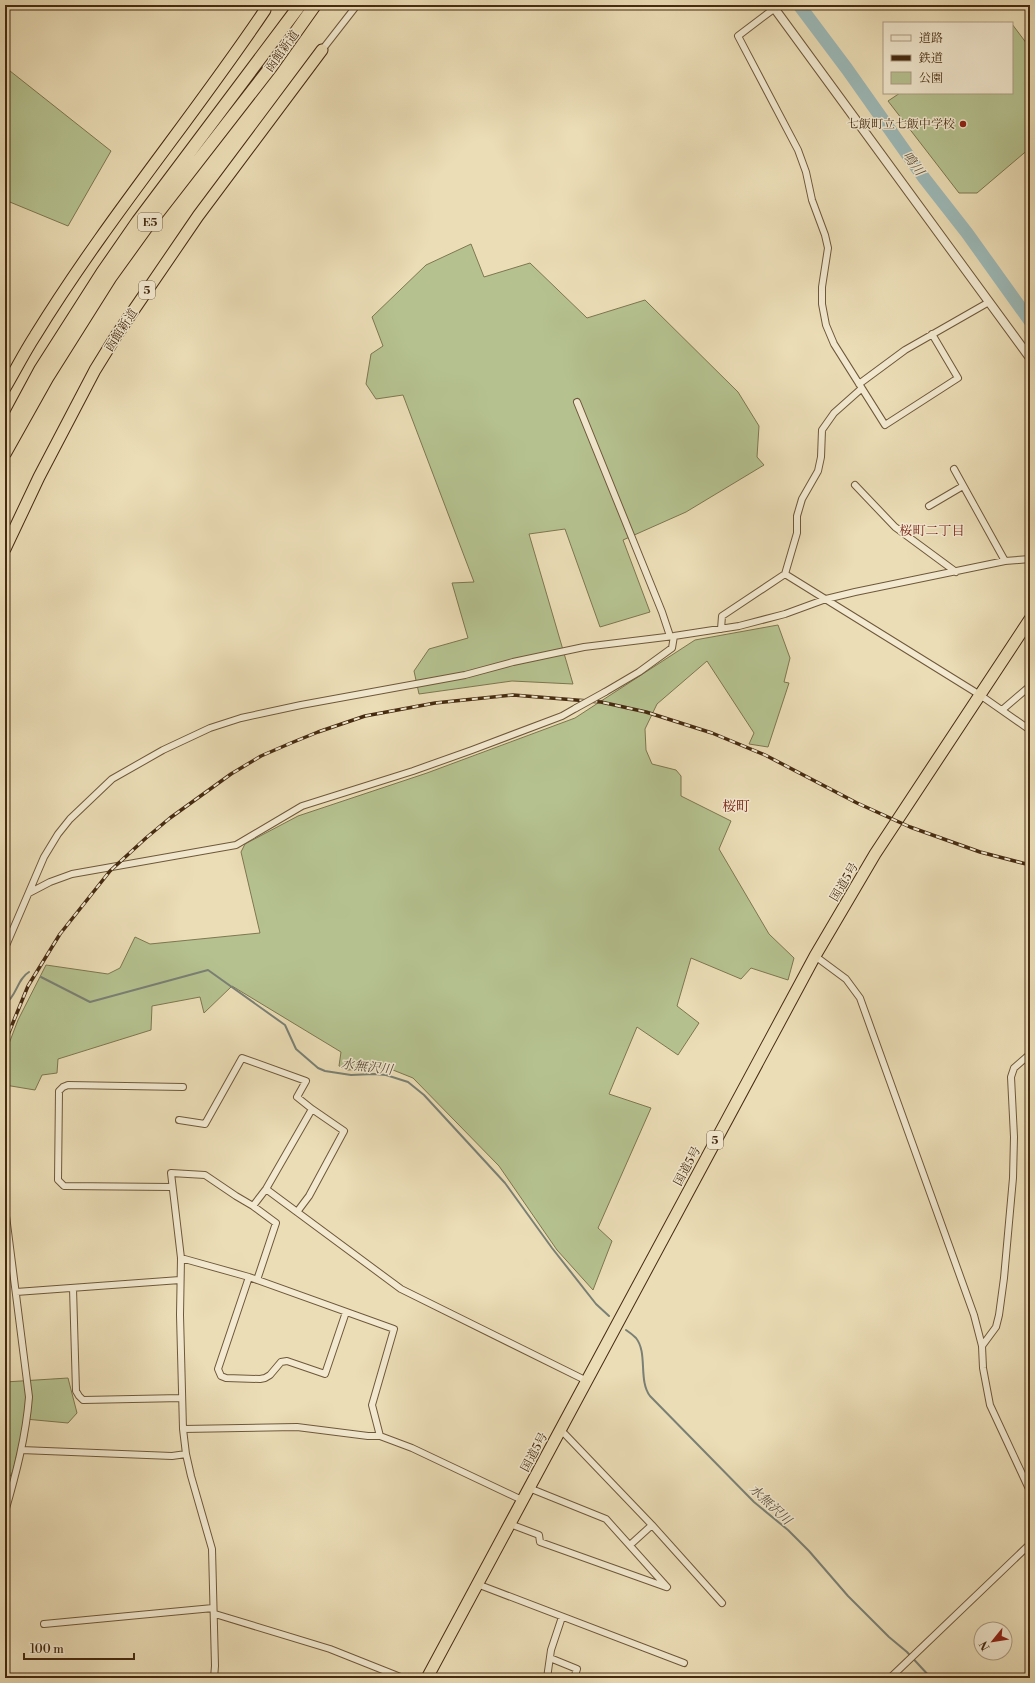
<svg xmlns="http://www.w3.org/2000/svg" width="1035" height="1683" viewBox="0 0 1035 1683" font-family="'Libre Bodoni','Noto Serif JP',serif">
	<rect width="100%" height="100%" fill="#ebddb6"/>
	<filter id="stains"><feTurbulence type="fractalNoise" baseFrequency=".005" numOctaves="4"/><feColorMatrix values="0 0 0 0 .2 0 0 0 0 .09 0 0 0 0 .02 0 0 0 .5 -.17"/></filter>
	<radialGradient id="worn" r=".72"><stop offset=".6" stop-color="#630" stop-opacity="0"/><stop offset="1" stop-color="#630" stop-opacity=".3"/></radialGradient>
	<!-- green -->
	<path fill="#b5c290" stroke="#7e7650" d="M1012 24 1030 48V148L977 193H959L888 101 900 93H1012Z
		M5 67 111 151 68 226 5 200Z
		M471 244 484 277 530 263 587 318 645 300 738 392 759 426 757 457 764 465 686 512 623 540 650 612 600 627 565 529 529 534 573 684 512 681 419 694 414 671 429 649 468 638 452 583 474 582 403 395 376 399 366 384 371 354 383 346 372 317 426 265Z
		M778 625 790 658 784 682 789 683 768 747 749 744 754 733 707 661 657 704 645 729 646 750 652 764 676 770 681 776V796L731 821 719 849 769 934 794 958 788 980 751 968 741 979 691 958 677 1006 699 1023 678 1055 637 1027 609 1094 651 1108 598 1228 612 1241 593 1290 557 1250 499 1166 413 1078 388 1068 347 1070 339 1066 341 1052 232 986 204 1013 200 997 152 1006 151 1030 58 1059 57 1073 42 1075 35 1090 5 1085V1054L18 1020 46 965 108 974 120 968 135 937 150 944 260 933 241 852 245 844 298 816 427 773 575 718 695 640Z
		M68 1378 77 1413 68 1423 25 1419 13 1471 7 1482 5 1481V1382Z"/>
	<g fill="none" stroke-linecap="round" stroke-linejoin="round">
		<!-- stream -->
		<path stroke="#7a8075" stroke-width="2" d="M41 977 90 1002 208 970 285 1025 296 1049 318 1068 325 1071 351 1075 374 1074 386 1075 408 1082 424 1095 505 1183 552 1248 596 1304 609 1316
			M5 1004C17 996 17 979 29 972
			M626 1330C629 1332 633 1335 636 1338 648 1353 638 1380 650 1396L754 1502 788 1530 809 1551 848 1596 889 1637 907 1652 931 1678"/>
		<!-- river -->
		<path stroke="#9cb9b8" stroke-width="13" d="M799 5 847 69 924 178 967 233 1030 321"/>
		<defs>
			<path id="minor" d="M775 8 738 36 798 150 806 172 812 200 825 235 828 248 822 287V304L826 325 834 344 885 425 958 378 932 334
				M322 50 357 5
				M859 384 905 350 989 302
				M577 402 662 612 670 636
				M954 469 1005 561
				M855 485 895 527 956 572
				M929 506 963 486
				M785 574 980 695 1030 730
				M721 629 722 616 785 574 797 533V516L802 499 818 471 821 457 822 430 834 413 861 389
				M605 692 639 672 672 648 674 636
				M1002 710 1030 686
				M29 893 50 882 72 874 236 845 302 806 413 771 472 750 562 716 576 708
				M5 948 44 857 58 834 70 819 112 779 163 750 210 728 241 718 301 705 465 675 513 662 584 647 674 636 739 626 785 614 826 599 855 592 1005 561 1030 559
				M815 956 846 979 860 998 974 1315 982 1346
				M1030 1054 1014 1068 1011 1077 1014 1137 1013 1178 1004 1278 999 1315 996 1327 982 1346 983 1368 990 1405 1030 1491
				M179 1120 205 1124 242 1058 306 1081 297 1097 312 1109
				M172 1187 64 1186 58 1180 59 1091 63 1087 68 1085 183 1087
				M266 1189 401 1289 587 1381
				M253 1206 266 1189 312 1109 344 1131 309 1196 297 1212
				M5 1208 29 1397C26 1436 16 1474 5 1512
				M181 1258 249 1277 394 1329 372 1405 380 1436
				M249 1277 218 1369 221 1376 226 1378 260 1379 265 1378 270 1375 281 1362 287 1361 325 1374 346 1312
				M73 1288 76 1391 79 1396 83 1400 182 1398
				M16 1292 180 1280
				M183 1429 297 1427 368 1436H380L412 1448 522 1500
				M560 1429 652 1525 722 1603
				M21 1450 172 1456 186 1454
				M529 1488 606 1519 667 1587
				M510 1524 539 1535 540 1542 666 1587
				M630 1545 652 1525
				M477 1584 684 1663
				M215 1614 330 1649 403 1678
				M44 1624 213 1608
				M550 1658 577 1669 574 1678
				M214 1678 215 1666 212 1549 191 1476 186 1454 183 1429 180 1315 181 1258 171 1173 205 1175 236 1196 253 1206 276 1223 257 1280
				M547 1678 551 1650 562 1617
				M890 1678 1030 1544"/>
			<path id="tertiary" d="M772 5 1030 358"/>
			<path id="trunk" d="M5 388C15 371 24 353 35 336 105 222 191 120 265 10
				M5 549 39 477 95 370 116 336 198 216 322 50
				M427 1678 815 956 875 854 1030 619"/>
			<path id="motorway" d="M5 435 40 370 102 273 138 221 300 5
				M5 453 47 378 110 278 146 228 271 67 315 5"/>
		</defs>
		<!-- minor casing -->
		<use href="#minor" stroke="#6f583a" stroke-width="8"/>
		<!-- tertiary casing -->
		<use href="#tertiary" stroke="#6f583a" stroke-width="10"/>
		<!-- trunk casing -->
		<use href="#trunk" stroke="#462b11" stroke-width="13"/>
		<!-- motorway casing -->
		<use href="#motorway" stroke="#462b11" stroke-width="14"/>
		<!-- minor -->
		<use href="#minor" stroke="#f2e9d0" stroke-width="6"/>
		<!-- tertiary -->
		<use href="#tertiary" stroke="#f2e9d0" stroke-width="8"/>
		<!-- trunk -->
		<use href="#trunk" stroke="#ebddb6" stroke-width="11"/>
		<!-- motorway -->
		<use href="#motorway" stroke="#ebddb6" stroke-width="12"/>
		<defs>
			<path id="rail" d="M5 1042 28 986 60 934 110 871 146 838 170 818 231 774 261 756 291 743 318 732 365 716 435 703 513 695 601 702 646 712 712 733 765 755 857 803 910 827 980 852 1030 865"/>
		</defs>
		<!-- rail casing -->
		<use href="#rail" stroke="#462b11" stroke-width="3.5"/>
		<!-- rail -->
		<use href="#rail" stroke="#f2e9d0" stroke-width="2" stroke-dasharray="6" stroke-linecap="butt"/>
		<defs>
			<path id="minor-bridge" d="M576 708 605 692"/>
		</defs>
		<!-- minor-bridge casing -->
		<use href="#minor-bridge" stroke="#6f583a" stroke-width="8" stroke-linecap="butt"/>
		<!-- minor-bridge -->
		<use href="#minor-bridge" stroke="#f2e9d0" stroke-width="6"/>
	</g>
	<!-- markers -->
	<circle fill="#8f2418" stroke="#f2e9d0" stroke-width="1.5" cx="963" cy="124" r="4"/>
	<g text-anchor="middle" stroke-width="3" stroke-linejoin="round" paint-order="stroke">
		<!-- shield labels -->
		<g fill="#f2e9d0" stroke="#7a644a" stroke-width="1">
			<rect x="138" y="213" width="24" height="18" rx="3"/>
			<rect x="139" y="281" width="16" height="18" rx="3"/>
			<rect x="707" y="1131" width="16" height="18" rx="3"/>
		</g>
		<g font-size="11" font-weight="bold" fill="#462b11">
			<text x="150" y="226">E5</text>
			<text x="147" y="294">5</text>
			<text x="715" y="1144">5</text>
		</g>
		<!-- street labels -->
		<g font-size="12" fill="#462b11" stroke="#f2e9d0">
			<text transform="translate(282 51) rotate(-54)" y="4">函館新道</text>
			<text transform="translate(121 330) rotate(-57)" y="4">函館新道</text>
			<text transform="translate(844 882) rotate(-59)" y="4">国道5号</text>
			<text transform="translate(687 1166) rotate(-62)" y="4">国道5号</text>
			<text transform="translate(534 1452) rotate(-62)" y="4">国道5号</text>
		</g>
		<!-- poi labels -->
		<g font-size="12" fill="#462b11" stroke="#f2e9d0" text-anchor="end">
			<text x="955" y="128">七飯町立七飯中学校</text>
		</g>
		<!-- water labels -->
		<g font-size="13" font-style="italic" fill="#5c4e3b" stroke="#f2e9d0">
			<text transform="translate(914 163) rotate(54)" y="5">鳴川</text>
			<text transform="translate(367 1066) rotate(7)" y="5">水無沢川</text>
			<text transform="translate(771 1504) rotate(43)" y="5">水無沢川</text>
		</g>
		<!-- neighbourhood labels -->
		<g font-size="13" fill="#7a1f14" stroke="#f2e9d0">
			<text x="932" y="535">桜町二丁目</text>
		</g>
		<!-- quarter labels -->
		<g font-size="14" fill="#7a1f14" stroke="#f2e9d0">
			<text x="736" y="811">桜町</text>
		</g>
	</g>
	<!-- margin -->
	<rect width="1035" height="1683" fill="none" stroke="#ebddb6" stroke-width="20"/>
	<rect x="6" y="6" width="1023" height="1671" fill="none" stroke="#462b11" stroke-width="2"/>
	<rect x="10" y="10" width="1015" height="1663" fill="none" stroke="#462b11"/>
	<!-- legend -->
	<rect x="883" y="22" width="130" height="72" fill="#f2e9d0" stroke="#ad9d84"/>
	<rect x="891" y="35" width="20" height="6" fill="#f2e9d0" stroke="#ad9d84"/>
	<text x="919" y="42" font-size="12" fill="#462b11">道路</text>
	<rect x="891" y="55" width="20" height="6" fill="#462b11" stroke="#ad9d84"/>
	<text x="919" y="62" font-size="12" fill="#462b11">鉄道</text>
	<rect x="891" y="72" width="20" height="12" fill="#b5c290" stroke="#ad9d84"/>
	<text x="919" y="82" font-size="12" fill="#462b11">公園</text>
	<!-- north arrow -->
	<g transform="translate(993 1641) rotate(240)"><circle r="19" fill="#f2e9d0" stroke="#ad9d84"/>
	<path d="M0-3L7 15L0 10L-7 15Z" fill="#8f2418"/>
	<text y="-6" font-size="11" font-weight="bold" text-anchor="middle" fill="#462b11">N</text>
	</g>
	<!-- scale -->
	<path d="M24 1653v6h110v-6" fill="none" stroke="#462b11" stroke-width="2"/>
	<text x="30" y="1653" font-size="12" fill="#462b11" stroke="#f2e9d0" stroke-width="3" paint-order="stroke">100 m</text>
	<rect width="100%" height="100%" filter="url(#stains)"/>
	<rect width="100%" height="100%" fill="url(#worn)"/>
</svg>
